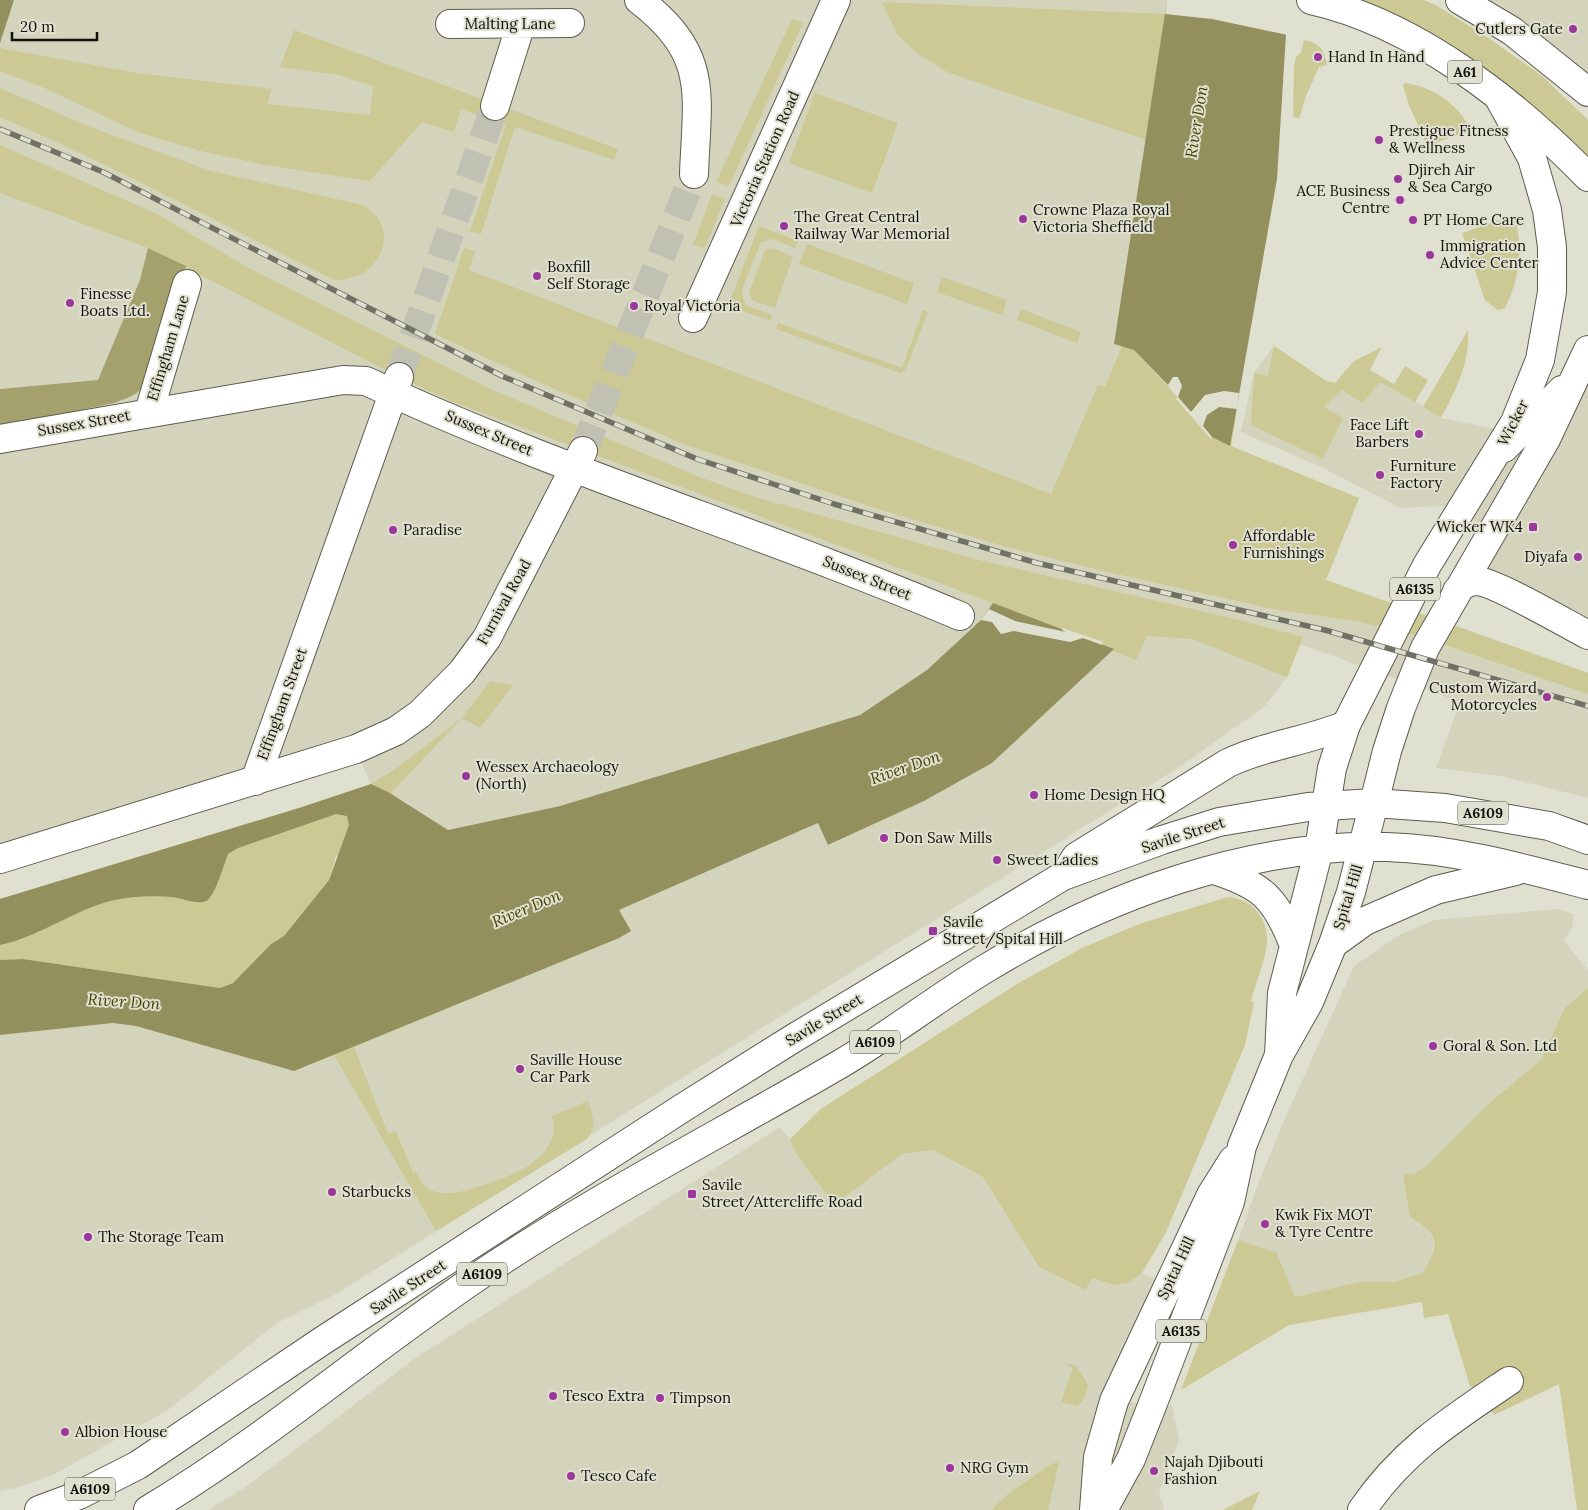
<svg xmlns="http://www.w3.org/2000/svg" width="1588" height="1510" viewBox="0 0 1588 1510" font-family="Lora,serif">
	<rect width="100%" height="100%" fill="#e0e0d0"/>
	<!-- built -->
	<path fill="#d4d3bc" d="M0 0H1167L1114 343 1134 350 1168 385 1196 419 1223 443 1359 498 1326 580 1588 673V798L1501 776 1436 768 1460 702 1300 644 1287 677 1264 707 1178 768 336 1294 277 1323 168 1410 53 1475 15 1488 0 1491V1035L113 1023 136 1026 295 1071 619 938V910L819 823 829 845 924 801 992 763 1114 649 993 603 981 620 927 670 860 715 560 806 447 830 388 792 371 784 356 750 0 859Z
		M1460 0H1588V92Z
		M1274 346 1326 381 1335 383 1354 361 1441 418 1545 439 1588 350V635L1478 581 1493 529 1441 506 1401 508 1323 468 1241 432 1254 373Z
		M1558 909 1573 914V926L1564 941 1588 970V988L1564 1009 1541 1060 1487 1105 1426 1166 1413 1174 1410 1217 1428 1227 1434 1240 1432 1257 1423 1274 1395 1282H1359L1295 1297 1277 1253 1238 1240 1258 1184 1286 1116 1354 966 1399 935 1435 920Z
		M780 1127 790 1139 797 1155 834 1205 902 1154 933 1150 983 1177 1039 1267 1086 1290 1092 1278 1113 1285 1128 1283 1142 1273 1168 1284 1115 1401 1172 1406 1179 1440 1159 1493 1164 1510H208L244 1488 417 1357Z"/>
	<!-- green -->
	<path fill="#ccc995" d="M1341 0H1424L1437 6 1490 39 1541 75 1588 120V161Z
		M882 2 1165 14 1147 140 947 72 917 53 897 34Z
		M792 19 803 23 729 186 716 182Z
		M294 30 618 149 614 160 515 127 481 234 470 231 506 125 461 109 454 132 422 122 370 181 265 165 201 151 140 133 42 87 0 71V48L137 73 272 89 267 104 370 115 373 86 339 75 280 67Z
		M1304 40C1320 44 1324 48 1327 65L1319 67 1306 96 1299 119 1293 116 1294 65 1296 57 1301 53Z
		M1405 83C1434 87 1458 104 1471 130L1427 146 1408 103 1403 85Z
		M0 88 90 127 211 171 363 205C367 209 374 213 377 217 392 237 381 262 362 274 355 278 344 279 336 281 224 226 115 166 0 117Z
		M815 93 898 123 872 193 789 163Z
		M0 145 157 214 247 267 497 392 697 476 755 497 983 561 1231 618 1303 637 1287 677 1193 639 1147 636 1136 660 993 603 456 403 399 377 148 248 0 193Z
		M712 194 725 199 705 248 693 245Z
		M1514 215C1524 248 1520 277 1505 308L1498 310 1485 300 1462 233Z
		M759 226 798 241 795 248 773 239 761 242 742 290 745 305 772 315 771 321 728 306Z
		M807 244 914 283 907 304 799 264Z
		M464 248 475 251 469 270 1051 494 1098 385 1105 387 1122 346 1134 350 1193 415 1237 409 1231 446 1359 498 1326 580 1588 673V694L1422 637 1356 621 1273 609 1103 571 1000 545 881 510 686 445 536 381 435 334Z
		M773 248 793 257 775 308 752 300 749 293 765 250Z
		M942 277 1007 300 1002 315 937 292Z
		M1021 309 1081 332 1077 343 1017 320Z
		M923 310 928 312 906 369 900 373 776 329 778 323 902 368Z
		M1468 330C1470 363 1456 390 1441 418L1423 407Z
		M1274 346 1326 381 1335 383 1354 361 1382 347 1370 370 1394 384 1405 366 1428 380 1415 402 1380 382 1363 403 1342 390 1324 407 1343 418 1323 459 1251 425 1254 373 1268 376Z
		M490 681 513 685 480 728 462 718 391 793 403 802 336 856 329 880 284 936 271 944 233 983 220 988 23 959 0 960V899L299 808 371 784 398 767 462 718Z
		M1228 897C1252 898 1269 920 1267 943 1265 962 1256 982 1251 1001L1254 1002 1245 1045 1166 1232 1142 1273 1128 1283 1113 1285 1092 1278 1086 1290 1039 1267 983 1177 933 1150 902 1154 834 1205 797 1155 790 1139 822 1108 1017 984 1082 948 1139 924Z
		M631 931 619 938 354 1047 388 1134 396 1131 413 1173 416 1172C420 1181 424 1188 433 1191 450 1197 467 1190 483 1185 513 1176 563 1157 552 1116L588 1101C593 1116 597 1126 587 1139L436 1231 334 1055 294 1071 269 1051Z
		M1588 988V1510H1577L1559 1384 1494 1415 1470 1386 1448 1314 1424 1318 1422 1302 1289 1325 1181 1390 1238 1240 1277 1253 1295 1297 1359 1282H1395L1423 1273C1440 1244 1440 1234 1410 1217L1403 1174H1413L1426 1166 1487 1105 1541 1060 1564 1009Z
		M1070 1364 1076 1366 1088 1384 1085 1398 1077 1406 1061 1402 1073 1368 1067 1365Z
		M1059 1462 1048 1510H991L1008 1494 1051 1464Z
		M1260 1491 1252 1510H1223Z"/>
	<!-- forest -->
	<path fill="#a4a16d" d="M148 248 186 266C177 293 159 368 144 386 136 396 125 399 114 403L0 427V389L98 380 140 280Z"/>
	<!-- water -->
	<path fill="#93905d" d="M0 0H14L0 43Z
		M1167 0H1293L1286 34 1277 179 1230 446 1212 437 1178 397 1182 386 1178 377H1173L1168 385 1134 350 1114 344Z
		M993 603 1114 649 992 763 924 801 828 845 818 823 619 910 631 931 619 938 294 1071 136 1026 113 1023 0 1035V960L23 959 220 988 233 983 271 944 284 936 329 880 349 825 347 816 336 814 238 848 228 854C224 864 215 897 206 901 196 905 182 898 172 897 158 896 140 896 126 898 80 904 44 936 0 945V899L299 808 371 784 388 792 448 830 560 806 860 715 927 670 981 620Z"/>
	<!-- pier -->
	<path fill="#e0e0d0" d="M1167 0H1295L1288 35 1212 19 1165 14Z
		M1224 391 1239 393 1237 409 1219 407 1207 415 1203 426 1212 437 1211 439 1176 399 1178 397 1191 412 1205 395Z
		M989 609 1015 621 1066 632 1062 630 1063 628 1103 642 1102 645 1083 638 1070 642 1014 631 1001 634 992 622 981 620Z"/>
	<g fill="none" stroke-linecap="round" stroke-linejoin="round">
		<!-- street-tunnel -->
		<path stroke="#c1c1b3" stroke-width="28" stroke-dasharray="28 14" stroke-linecap="butt" d="M399 377 495 106"/>
		<!-- secondary-tunnel -->
		<path stroke="#c1c1b3" stroke-width="28" stroke-dasharray="28 14" stroke-linecap="butt" d="M583 451 694 174"/>
		<defs>
			<path id="street" d="M450 24 570 23
				M495 106 521 24
				M693 318 836 0
				M149 412 187 284
				M0 439 343 380 366 381C559 471 764 533 960 616
				M1504 448 1562 390
				M1457 591C1462 585 1468 581 1477 581 1495 582 1567 624 1588 635
				M255 781 399 377
				M1374 803 1387 751 1401 708 1425 648 1546 439 1588 350
				M1362 1510C1403 1450 1451 1420 1509 1381"/>
			<path id="secondary" d="M639 0C710 55 697 93 694 174
				M0 859 356 749 396 731 420 714 462 672 487 638 583 451"/>
			<path id="primary" d="M1071 865 1076 857 1228 763C1266 745 1308 741 1346 725
				M1214 870C1261 885 1275 897 1293 943
				M1333 944 1365 921 1436 890 1516 871
				M1279 1055 1282 993 1319 849 1332 768 1346 725 1427 565 1515 422 1540 360 1552 292V247L1547 210 1532 158 1498 96
				M39 1510 79 1495 138 1465 322 1341 684 1107 794 1038 1063 876 1162 840 1219 822 1308 807 1374 803 1445 808 1549 826 1588 840
				M148 1510C267 1439 373 1346 489 1269 602 1194 724 1132 842 1063 891 1034 937 998 985 969 1103 897 1248 843 1387 847 1455 849 1523 868 1588 885
				M1094 1510 1098 1457 1114 1401 1211 1195 1233 1160
				M1103 1510 1131 1459 1155 1398 1230 1202 1242 1146 1279 1055 1309 1002 1333 944 1351 892 1374 803"/>
			<path id="highway" d="M1311 0C1415 23 1515 102 1588 177
				M1460 0 1512 31 1588 92"/>
		</defs>
		<!-- street casing -->
		<use href="#street" stroke="#5d5c4f" stroke-width="30"/>
		<!-- secondary casing -->
		<use href="#secondary" stroke="#5d5c4f" stroke-width="30"/>
		<!-- primary casing -->
		<use href="#primary" stroke="#5d5c4f" stroke-width="30"/>
		<!-- highway casing -->
		<use href="#highway" stroke="#5d5c4f" stroke-width="30"/>
		<!-- street -->
		<use href="#street" stroke="#fff" stroke-width="28"/>
		<!-- secondary -->
		<use href="#secondary" stroke="#fff" stroke-width="28"/>
		<!-- primary -->
		<use href="#primary" stroke="#fff" stroke-width="28"/>
		<!-- highway -->
		<use href="#highway" stroke="#fff" stroke-width="28"/>
		<defs>
			<path id="rail" d="M0 129 103 172 502 376 697 459 834 504 1037 563 1325 630 1588 706"/>
		</defs>
		<!-- rail casing -->
		<use href="#rail" stroke="#707065" stroke-width="5.5"/>
		<!-- rail -->
		<use href="#rail" stroke="#e0e0d0" stroke-width="4" stroke-dasharray="11" stroke-linecap="butt"/>
	</g>
	<!-- markers -->
	<g fill="#9b369c" stroke="#e0e0d0" stroke-width="2">
		<circle cx="1573" cy="29" r="5"/>
		<circle cx="1318" cy="57" r="5"/>
		<circle cx="1379" cy="140" r="5"/>
		<circle cx="1398" cy="179" r="5"/>
		<circle cx="1400" cy="200" r="5"/>
		<circle cx="1023" cy="219" r="5"/>
		<circle cx="1413" cy="220" r="5"/>
		<circle cx="784" cy="226" r="5"/>
		<circle cx="1430" cy="255" r="5"/>
		<circle cx="537" cy="276" r="5"/>
		<circle cx="70" cy="303" r="5"/>
		<circle cx="634" cy="306" r="5"/>
		<circle cx="1419" cy="434" r="5"/>
		<circle cx="1380" cy="475" r="5"/>
		<rect x="1528" y="522" width="10" height="10" rx="2.5"/>
		<circle cx="393" cy="530" r="5"/>
		<circle cx="1233" cy="545" r="5"/>
		<circle cx="1578" cy="557" r="5"/>
		<circle cx="1547" cy="697" r="5"/>
		<circle cx="466" cy="776" r="5"/>
		<circle cx="1034" cy="795" r="5"/>
		<circle cx="884" cy="838" r="5"/>
		<circle cx="997" cy="860" r="5"/>
		<rect x="928" y="926" width="10" height="10" rx="2.5"/>
		<circle cx="1433" cy="1046" r="5"/>
		<circle cx="520" cy="1069" r="5"/>
		<circle cx="332" cy="1192" r="5"/>
		<rect x="687" y="1189" width="10" height="10" rx="2.5"/>
		<circle cx="1265" cy="1224" r="5"/>
		<circle cx="88" cy="1237" r="5"/>
		<circle cx="553" cy="1396" r="5"/>
		<circle cx="660" cy="1398" r="5"/>
		<circle cx="65" cy="1432" r="5"/>
		<circle cx="950" cy="1468" r="5"/>
		<circle cx="1154" cy="1471" r="5"/>
		<circle cx="571" cy="1476" r="5"/>
	</g>
	<g text-anchor="middle" stroke-width="4" stroke-linejoin="round" paint-order="stroke">
		<!-- shield labels -->
		<g fill="#e0e0d0" stroke="#505047" stroke-width="1">
			<rect x="1447.5" y="60.5" width="35" height="23" rx="4"/>
			<rect x="1390" y="577.5" width="50" height="23" rx="4"/>
			<rect x="1458" y="801.5" width="50" height="23" rx="4"/>
			<rect x="850" y="1030.5" width="50" height="23" rx="4"/>
			<rect x="457" y="1262.5" width="50" height="23" rx="4"/>
			<rect x="1156" y="1319.5" width="50" height="23" rx="4"/>
			<rect x="65" y="1477.5" width="50" height="23" rx="4"/>
		</g>
		<g font-size="14" font-weight="bold" fill="#12120c">
			<text x="1465" y="77">A61</text>
			<text x="1415" y="594">A6135</text>
			<text x="1483" y="818">A6109</text>
			<text x="875" y="1047">A6109</text>
			<text x="482" y="1279">A6109</text>
			<text x="1181" y="1336">A6135</text>
			<text x="90" y="1494">A6109</text>
		</g>
		<!-- street labels -->
		<g font-size="15" fill="#12120c" stroke="#e0e0d0">
			<text x="510" y="29">Malting Lane</text>
			<text transform="translate(765 159) rotate(-66)" y="5">Victoria Station Road</text>
			<text transform="translate(168 348) rotate(-73)" y="5">Effingham Lane</text>
			<text transform="translate(84 423) rotate(-10)" y="5">Sussex Street</text>
			<text transform="translate(1513 423) rotate(-63)" y="5">Wicker</text>
			<text transform="translate(489 433) rotate(23)" y="5">Sussex Street</text>
			<text transform="translate(867 578) rotate(22)" y="5">Sussex Street</text>
			<text transform="translate(504 602) rotate(-61)" y="5">Furnival Road</text>
			<text transform="translate(282 704) rotate(-70)" y="5">Effingham Street</text>
			<text transform="translate(1183 835) rotate(-18)" y="5">Savile Street</text>
			<text transform="translate(1348 897) rotate(-73)" y="5">Spital Hill</text>
			<text transform="translate(824 1020) rotate(-31)" y="5">Savile Street</text>
			<text transform="translate(1176 1268) rotate(-65)" y="5">Spital Hill</text>
			<text transform="translate(408 1287) rotate(-33)" y="5">Savile Street</text>
		</g>
		<!-- poi labels -->
		<g font-size="15" fill="#12120c" stroke="#e0e0d0" text-anchor="start">
			<text x="1563" y="34" text-anchor="end">Cutlers Gate</text>
			<text x="1328" y="62">Hand In Hand</text>
			<text x="1389" y="136">Prestigue Fitness<tspan x="1389" dy="17">&amp; Wellness</tspan></text>
			<text x="1408" y="175">Djireh Air<tspan x="1408" dy="17">&amp; Sea Cargo</tspan></text>
			<text x="1390" y="196" text-anchor="end">ACE Business<tspan x="1390" dy="17">Centre</tspan></text>
			<text x="1033" y="215">Crowne Plaza Royal<tspan x="1033" dy="17">Victoria Sheffield</tspan></text>
			<text x="794" y="222">The Great Central<tspan x="794" dy="17">Railway War Memorial</tspan></text>
			<text x="1423" y="225">PT Home Care</text>
			<text x="1440" y="251">Immigration<tspan x="1440" dy="17">Advice Center</tspan></text>
			<text x="547" y="272">Boxfill<tspan x="547" dy="17">Self Storage</tspan></text>
			<text x="80" y="299">Finesse<tspan x="80" dy="17">Boats Ltd.</tspan></text>
			<text x="644" y="311">Royal Victoria</text>
			<text x="1409" y="430" text-anchor="end">Face Lift<tspan x="1409" dy="17">Barbers</tspan></text>
			<text x="1390" y="471">Furniture<tspan x="1390" dy="17">Factory</tspan></text>
			<text x="1523" y="532" text-anchor="end">Wicker WK4</text>
			<text x="403" y="535">Paradise</text>
			<text x="1243" y="541">Affordable<tspan x="1243" dy="17">Furnishings</tspan></text>
			<text x="1568" y="562" text-anchor="end">Diyafa</text>
			<text x="1537" y="693" text-anchor="end">Custom Wizard<tspan x="1537" dy="17">Motorcycles</tspan></text>
			<text x="476" y="772">Wessex Archaeology<tspan x="476" dy="17">(North)</tspan></text>
			<text x="1044" y="800">Home Design HQ</text>
			<text x="894" y="843">Don Saw Mills</text>
			<text x="1007" y="865">Sweet Ladies</text>
			<text x="943" y="927">Savile<tspan x="943" dy="17">Street/Spital Hill</tspan></text>
			<text x="1443" y="1051">Goral &amp; Son. Ltd</text>
			<text x="530" y="1065">Saville House<tspan x="530" dy="17">Car Park</tspan></text>
			<text x="702" y="1190">Savile<tspan x="702" dy="17">Street/Attercliffe Road</tspan></text>
			<text x="342" y="1197">Starbucks</text>
			<text x="1275" y="1220">Kwik Fix MOT<tspan x="1275" dy="17">&amp; Tyre Centre</tspan></text>
			<text x="98" y="1242">The Storage Team</text>
			<text x="563" y="1401">Tesco Extra</text>
			<text x="670" y="1403">Timpson</text>
			<text x="75" y="1437">Albion House</text>
			<text x="1164" y="1467">Najah Djibouti<tspan x="1164" dy="17">Fashion</tspan></text>
			<text x="960" y="1473">NRG Gym</text>
			<text x="581" y="1481">Tesco Cafe</text>
		</g>
		<!-- water labels -->
		<g font-size="16" font-style="italic" fill="#474200" stroke="#e0e0d0">
			<text transform="translate(1196 122) rotate(-81)" y="6">River Don</text>
			<text transform="translate(905 767) rotate(-19)" y="6">River Don</text>
			<text transform="translate(526 908) rotate(-23)" y="6">River Don</text>
			<text transform="translate(124 1001) rotate(4)" y="6">River Don</text>
		</g>
	</g>
	<!-- scale -->
	<path d="M12 32v8h85v-8" fill="none" stroke="#12120c" stroke-width="2.5"/>
	<text x="20" y="32" font-size="15" fill="#12120c" stroke="#e0e0d0" stroke-width="4" paint-order="stroke">20 m</text>
</svg>
